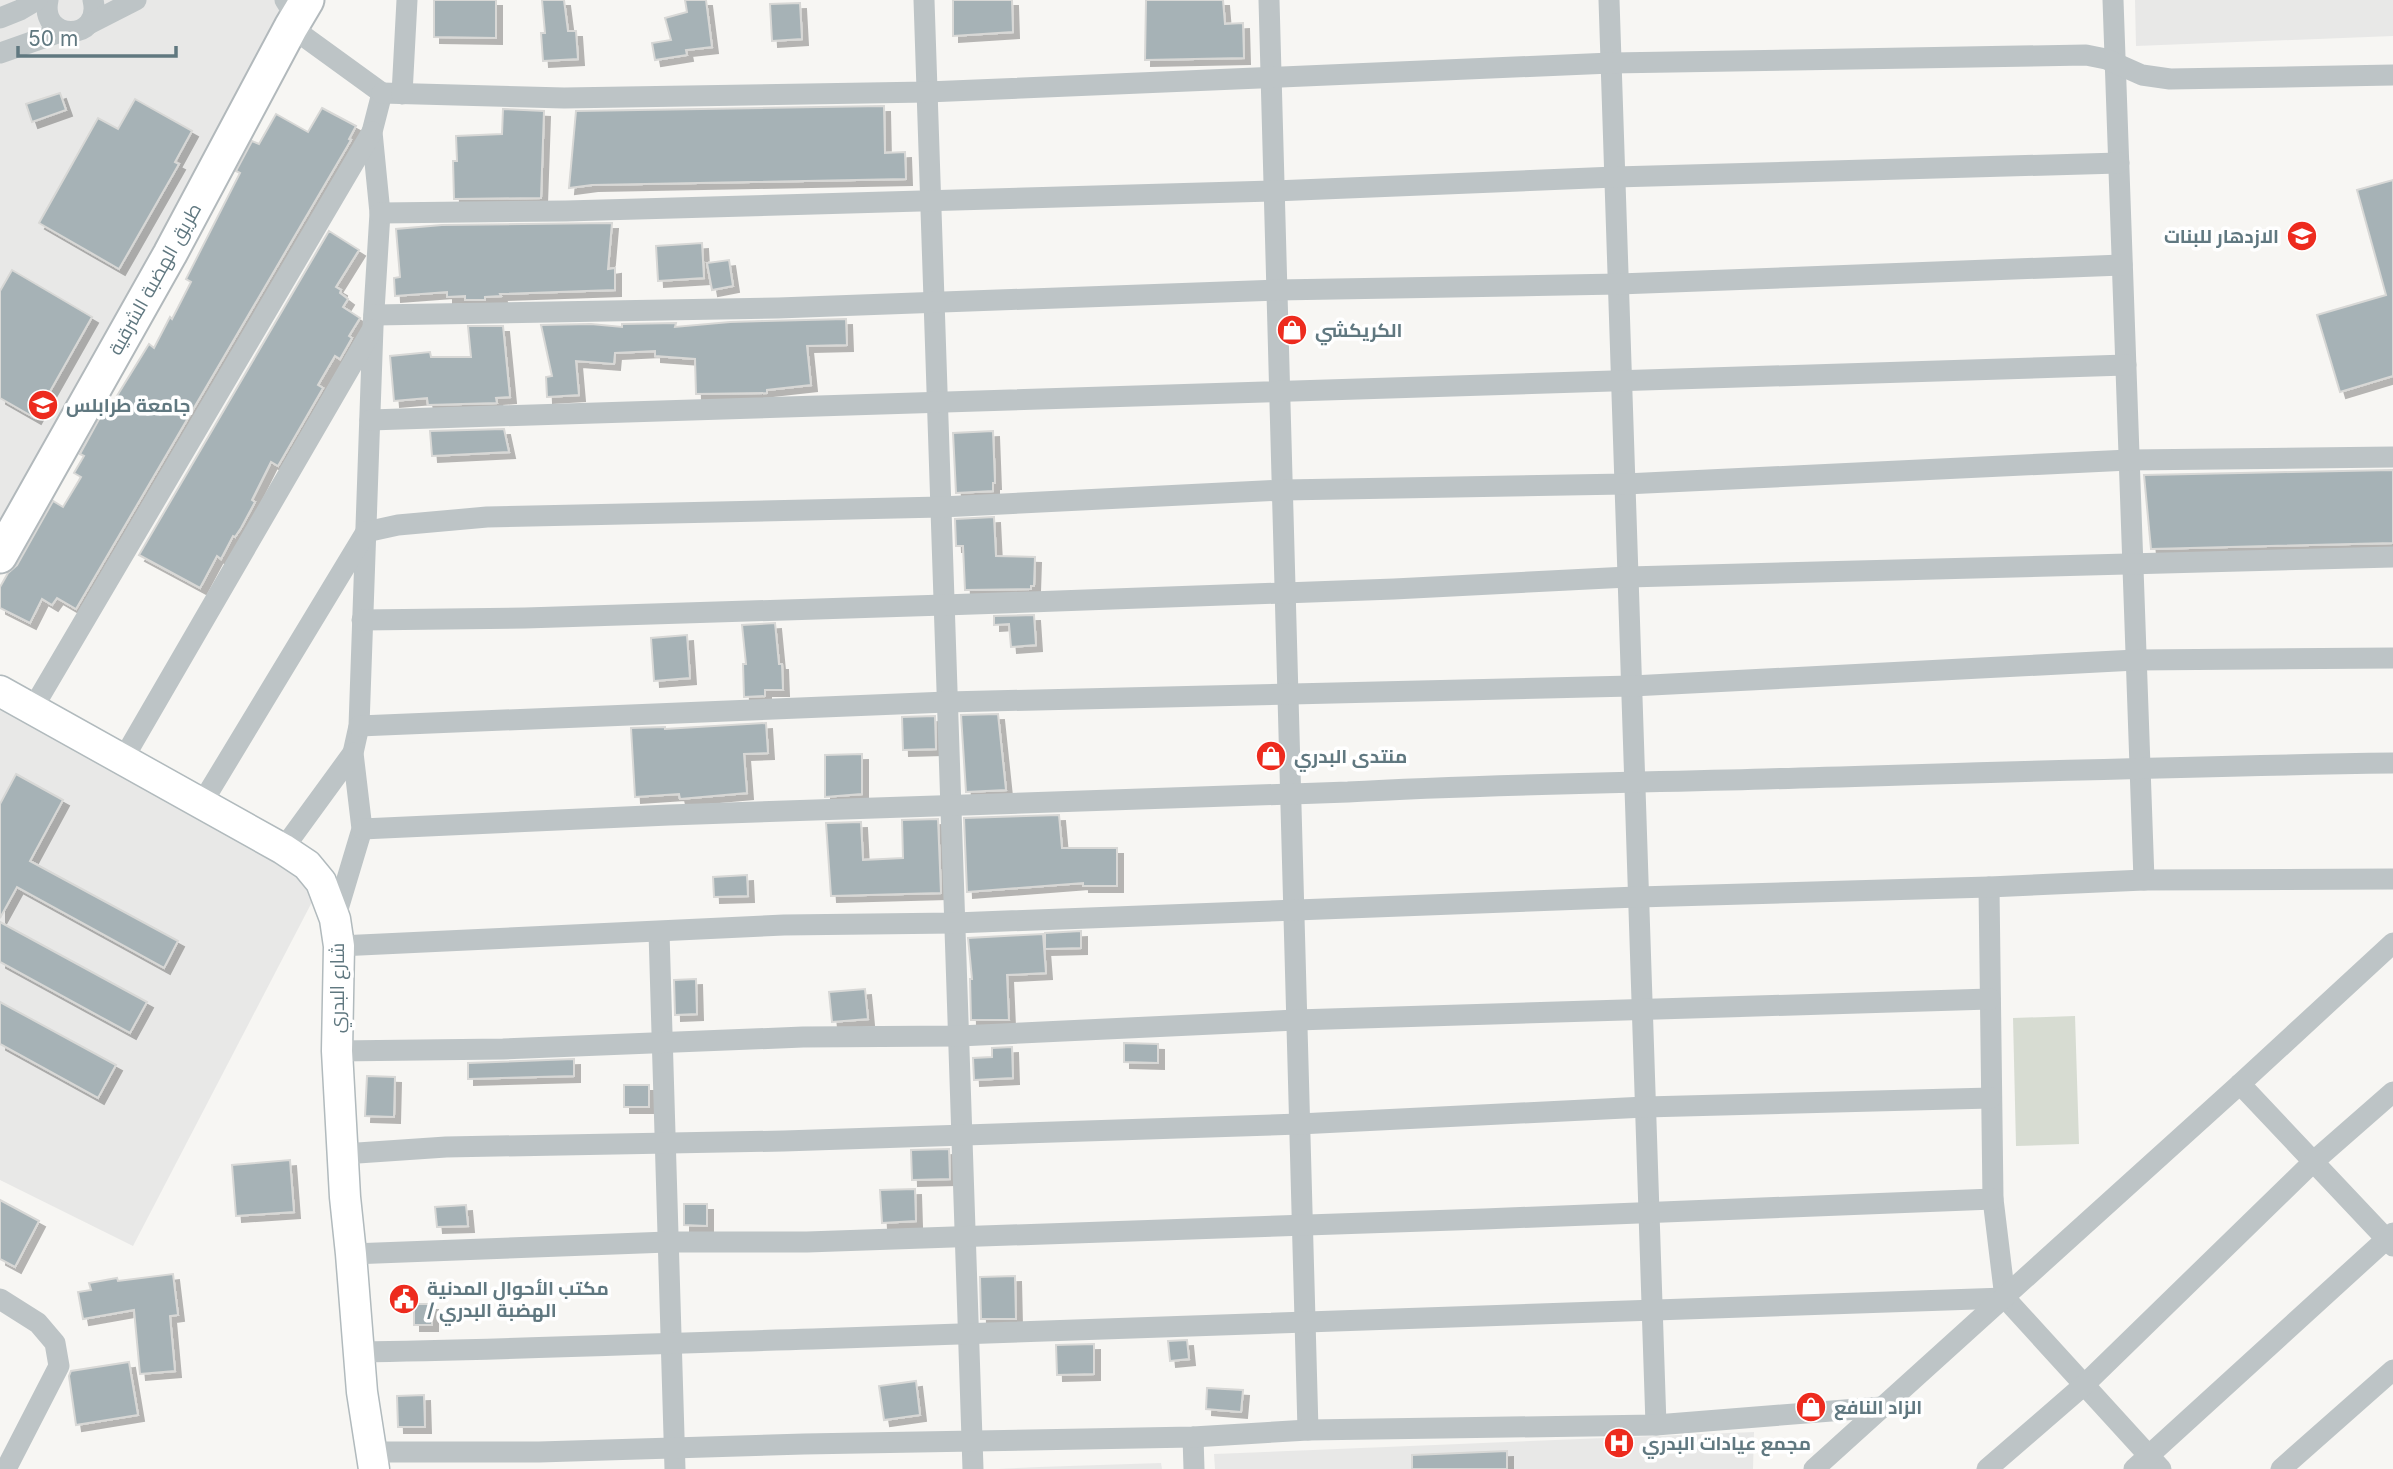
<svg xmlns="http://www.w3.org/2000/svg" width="2393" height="1469" viewBox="0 0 2393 1469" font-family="Inter,Cairo,sans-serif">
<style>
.built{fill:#e8e8e7}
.green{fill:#d7dcd2}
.building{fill:#a6b2b6;stroke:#d8d8d6;stroke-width:2;filter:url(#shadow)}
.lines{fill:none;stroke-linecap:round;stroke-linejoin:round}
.secondary-casing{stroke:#b1babd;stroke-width:33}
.primary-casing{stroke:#b2b9bc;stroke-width:37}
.street{stroke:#bdc4c6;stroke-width:21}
.secondary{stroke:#fff;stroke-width:30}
.primary{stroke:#fff;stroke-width:33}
.labels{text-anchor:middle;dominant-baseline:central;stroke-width:7;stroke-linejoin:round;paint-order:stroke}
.poi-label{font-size:19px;font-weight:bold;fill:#607880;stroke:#fff;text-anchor:start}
.street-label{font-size:19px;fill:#607880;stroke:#fff}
</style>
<defs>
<filter id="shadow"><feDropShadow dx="6" dy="6" stdDeviation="0" flood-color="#0004"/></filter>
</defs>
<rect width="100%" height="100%" fill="#f7f6f3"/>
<g class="built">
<path d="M0,0h285l5,8 -290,548z"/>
<path d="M2135,0h258v36l-257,10z"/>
<path d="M0,687l286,148 26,67 -179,344 -133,-66z"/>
<path d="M1754,1432l-1,37h-538l-1,-15z"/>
<path d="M1161,1463l1,6h-164l41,-2z"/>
</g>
<path class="green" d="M2075,1016l4,128 -63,2 -3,-128z"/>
<g class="building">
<path d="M434,0h62v38l-62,-1z"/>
<path d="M542,0h22l4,31h8l2,28 -35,2 -2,-28h4z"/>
<path d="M685,0h21l6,47 -26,3 1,5 -32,5 -3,-17 19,-3 -6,-22 22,-6z"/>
<path d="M953,0h59l1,32 -60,4z"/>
<path d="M1146,0h77l2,24 18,-1 1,35 -99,2z"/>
<path d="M800,3l2,36 -30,2 -2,-37z"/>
<path d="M60,93l6,17 -34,12 -6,-18z"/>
<path d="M135,99l57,32 -17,31 4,2 -60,105 -80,-46 59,-105 20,11z"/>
<path d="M884,106l1,47 20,-1 1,27 -314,6 -23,3 7,-77z"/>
<path d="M322,108l34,18 -7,13 2,1 -275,469 -19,-11 -5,7 -10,-6 -12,24 -30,-15v-21l8,-14 9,-8 36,-64 10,6 18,-30 -7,-4 10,-17 -4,-2 24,-44 3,2 42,-68 5,4 16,-31 2,2 19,-37 -5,-3 54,-106 -4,-2 16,-30 7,3 17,-30 32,18z"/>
<path d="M503,109l41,2 -3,87 -87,1 -1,-38h4l-1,-25 46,-2z"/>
<path d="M2393,180v196l-53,16 -23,-77 69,-20 -29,-105z"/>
<path d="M612,223l-4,46 7,-1v22l-115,4 1,2 -16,1v3h-20v-4l-18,1v-5l-52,4 -1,-18 6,-1 -4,-48 46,-4z"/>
<path d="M329,231l30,19 -23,37 5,3 -1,3 8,6 -5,8 17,11 -11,18 3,2 -12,21 -5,-3 -17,29 5,3 -45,78 -7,-4 -19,38 3,2 -14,26 -6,9 -2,-1 -12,23 -4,-3 -17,32 -61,-33z"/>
<path d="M702,243l2,35 -46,3 -2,-35z"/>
<path d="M729,260l4,26 -21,4 -5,-27z"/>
<path d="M12,270l80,47 -57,101 -35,-20v-107z"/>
<path d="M846,319l1,26 -40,1 4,39 -44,5v3l-71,1 -1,-35 -40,-3v-5l-40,2 -1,11 -38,-3 3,34 -32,2 -1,-20 6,-1 -11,-51 50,-1 31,3v-3l54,-1 -1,4 55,-5z"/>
<path d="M468,326h35l7,71 -14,1 1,5 -69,2 -1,-7 -33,3 -4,-45 40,-4 1,5h40z"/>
<path d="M504,429l5,23 -77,4 -2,-25z"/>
<path d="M993,431l2,52h-2v8l-37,2 -3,-60z"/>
<path d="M2393,470v73l-242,6 -7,-74z"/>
<path d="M994,517l2,39 39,1 -1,29h-3v3l-66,1 -2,-44h-7l-1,-27z"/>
<path d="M1034,615l2,30 -25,2 -2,-23 -15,1v-9z"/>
<path d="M775,623l4,41h3l1,26h-18v6l-21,1 -1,-33h3l-4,-39z"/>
<path d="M687,635l3,43 -36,3 -3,-43z"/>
<path d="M998,714l8,76 -40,2 -5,-77z"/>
<path d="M935,716l1,33 -33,1 -1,-33z"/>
<path d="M766,723l2,30 -24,1 3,39 -67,6 -1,-5 -44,3 -4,-69 34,-1v2z"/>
<path d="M862,754v40l-37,3v-42z"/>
<path d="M16,774l47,26 -33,61 148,80 -14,27 -147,-81 -17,31v-114z"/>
<path d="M1059,815l3,33h55v38h-34v-3l-116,9 -3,-74z"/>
<path d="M938,819l3,74 -110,3 -5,-73 35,-1 2,38 40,-2 -1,-38z"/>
<path d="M747,875l1,21 -34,1 -1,-20z"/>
<path d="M0,922l147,80 -17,31 -130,-71z"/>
<path d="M1081,931v17l-36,1v-16z"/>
<path d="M1043,934l3,39 -39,2 2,45h-38l-1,-41h2l-4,-41z"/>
<path d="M696,979l1,35 -22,1 -1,-35z"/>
<path d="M865,989l3,30 -36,3 -3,-30z"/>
<path d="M0,1002l116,63 -18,33 -98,-54z"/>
<path d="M1124,1043l34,1v19l-34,-1z"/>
<path d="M1012,1047l1,31 -39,2 -1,-22 19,-1v-9z"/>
<path d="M574,1059v17l-106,3v-16z"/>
<path d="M367,1076l28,1 -1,40 -29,-1z"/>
<rect x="624" y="1085" width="25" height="22"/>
<path d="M949,1149l1,30 -38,1 -1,-30z"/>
<path d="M290,1160l4,52 -58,4 -4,-51z"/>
<path d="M915,1189l1,32 -34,2 -2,-33z"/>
<path d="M0,1200l39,21 -24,46 -15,-8z"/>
<path d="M684,1204h23v22l-23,-1z"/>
<path d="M466,1205l2,21 -31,1 -2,-20z"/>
<path d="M173,1274l5,41 -8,1 5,55 -35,3 -6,-64 -51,9 -5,-27 13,-2 -2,-7 28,-5 1,3z"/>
<path d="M1015,1276l1,43h-35l-1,-42z"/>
<rect x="414" y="1304" width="18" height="21"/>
<path d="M1187,1340l2,19 -19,2 -2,-20z"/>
<path d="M1094,1344v30l-37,1 -1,-30z"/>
<path d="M129,1362l9,53 -62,10 -7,-49 2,-5z"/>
<path d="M916,1381l4,34 -36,5 -5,-34z"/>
<path d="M1207,1388l36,2 -2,22 -35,-3z"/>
<path d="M424,1395l1,32h-27l-1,-31z"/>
<path d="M1507,1451v18h-95v-14z"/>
</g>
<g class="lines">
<g class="secondary-casing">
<path id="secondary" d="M0,691l283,158 24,16 14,17 14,37 4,27 -2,105 8,146 6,57 11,138 12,77"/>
</g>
<g class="primary-casing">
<path id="primary" d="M0,556l170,-302 121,-227 16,-27"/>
</g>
<g class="street">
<path d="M48,0c-9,42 55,42 45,0"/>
<path d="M285,0l5,8 1,19 91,66 -10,39 8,81 -7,114 -14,399 -6,27 9,76 -27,90"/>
<path d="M924,0l49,1469"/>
<path d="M1269,0l39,1430"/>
<path d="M1609,0l47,1425"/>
<path d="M2113,0l31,880"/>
<path d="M0,18l20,-8 17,-10"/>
<path d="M89,24l47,-24"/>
<path d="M0,53l63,-22"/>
<path d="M382,93l182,5 363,-6 684,-29 475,-8 20,4 36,16 28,4 223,-4"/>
<path d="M402,94l5,-94"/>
<path d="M380,213l186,-2 708,-20 341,-14 504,-14"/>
<path d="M374,315l404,-7 499,-18 342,-6 503,-19"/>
<path d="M370,420l1756,-55"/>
<path d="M362,620l163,-2 419,-13 450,-16 234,-12 765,-20"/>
<path d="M33,708l339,-576"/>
<path d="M359,726l588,-24 685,-16 504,-26 257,-2"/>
<path d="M122,761l250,-431"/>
<path d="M202,803l164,-271 32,-7 89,-8 454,-10 342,-17 342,-6 504,-24 264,-3"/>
<path d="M362,829l307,-14 679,-23c139,-8 278,-9 417,-13 209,-6 419,-13 628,-16"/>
<path d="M283,849l70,-96"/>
<path d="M1989,887l4,312 12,99 156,171"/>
<path d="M659,932l16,537"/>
<path d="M339,946l445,-21 171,-2 683,-26 351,-10 155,-7 249,-1"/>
<path d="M337,1051l166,-2 300,-12 156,-1 337,-16 694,-21"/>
<path d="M2240,1084l153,162"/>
<path d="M343,1154l103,-7 338,-6 515,-17 346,-17 346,-9"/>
<path d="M351,1254l317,-12h139l677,-23 509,-20"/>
<path d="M0,1299l38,24 17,20 4,23 -53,103"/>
<path d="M358,1352c152,-2 303,-9 455,-13 397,-10 794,-30 1192,-41"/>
<path d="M1193,1437l1,32"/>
<path d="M372,1452h167l265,-8 389,-7 115,-7 348,-5 226,-18"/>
<path d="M1814,1469l426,-385 153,-141"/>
<path d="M1987,1469l97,-84 229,-223 80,-70"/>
<path d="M2134,1469l259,-236"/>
<path d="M2281,1469l112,-99"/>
</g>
<use href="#secondary" class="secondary"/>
<use href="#primary" class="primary"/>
</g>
<defs>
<g id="school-disc" transform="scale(1.575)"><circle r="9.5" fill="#ed2b1e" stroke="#fff"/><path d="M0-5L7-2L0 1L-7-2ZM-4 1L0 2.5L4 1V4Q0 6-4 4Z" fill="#fff"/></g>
<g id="shop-disc" transform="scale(1.575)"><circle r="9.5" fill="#ed2b1e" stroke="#fff"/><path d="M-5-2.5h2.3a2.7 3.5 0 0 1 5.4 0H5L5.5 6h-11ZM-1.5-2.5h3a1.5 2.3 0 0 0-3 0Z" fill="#fff"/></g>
<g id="university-disc" transform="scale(1.575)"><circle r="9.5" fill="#ed2b1e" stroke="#fff"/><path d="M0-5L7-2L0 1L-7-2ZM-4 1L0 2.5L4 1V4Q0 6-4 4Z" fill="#fff"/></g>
<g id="civic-disc" transform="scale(1.575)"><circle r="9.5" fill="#ed2b1e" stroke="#fff"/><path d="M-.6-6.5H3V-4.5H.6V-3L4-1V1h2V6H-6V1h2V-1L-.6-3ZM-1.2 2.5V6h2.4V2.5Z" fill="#fff"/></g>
<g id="hospital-disc" transform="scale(1.575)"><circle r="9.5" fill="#ed2b1e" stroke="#fff"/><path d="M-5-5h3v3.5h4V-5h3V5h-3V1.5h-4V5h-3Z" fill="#fff"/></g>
</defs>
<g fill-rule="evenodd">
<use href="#school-disc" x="2302" y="236"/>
<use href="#shop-disc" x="1292" y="330"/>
<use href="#university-disc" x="43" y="405"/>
<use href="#shop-disc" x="1271" y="756"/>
<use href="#civic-disc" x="404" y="1299"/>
<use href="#shop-disc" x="1811" y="1407"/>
<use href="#hospital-disc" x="1619" y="1443"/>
</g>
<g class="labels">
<g class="poi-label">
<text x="2279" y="236" text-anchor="end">الازدهار للبنات</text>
<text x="1315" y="330">الكريكشي</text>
<text x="66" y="405">جامعة طرابلس</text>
<text x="1294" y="756">منتدى البدري</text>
<text x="427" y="1288">مكتب الأحوال المدنية<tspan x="427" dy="22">/ الهضبة البدري</tspan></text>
<text x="1834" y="1407">الزاد النافع</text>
<text x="1642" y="1443">مجمع عيادات البدري</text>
</g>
<g class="street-label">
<text transform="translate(155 279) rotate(-61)">طريق الهضبة الشرقية</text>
<text transform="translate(337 988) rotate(-90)">شارع البدري</text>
</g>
</g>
<path d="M18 46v10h158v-10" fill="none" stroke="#607880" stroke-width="3.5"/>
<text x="28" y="46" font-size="21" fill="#607880" stroke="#ffffff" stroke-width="5" paint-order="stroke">50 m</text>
</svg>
